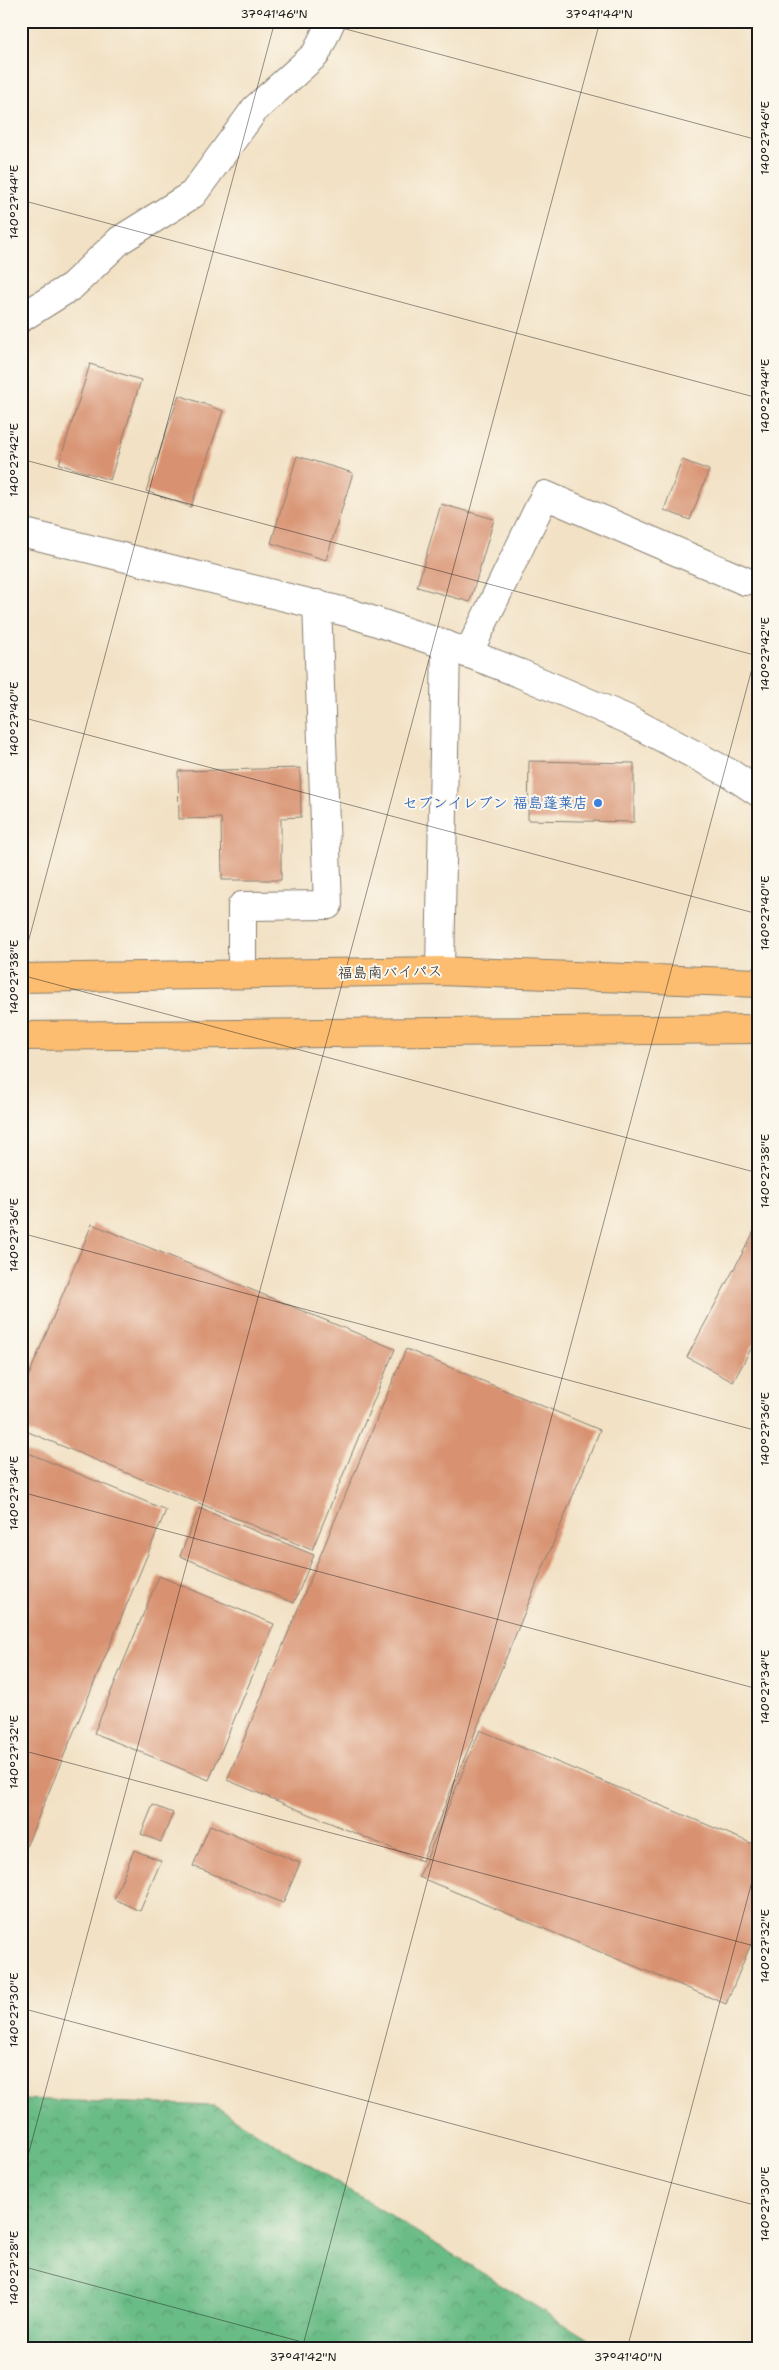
<svg xmlns="http://www.w3.org/2000/svg" width="779" height="2370" viewBox="0 0 779 2370" font-family="'Shantell Sans','Klee One',sans-serif">
<style>
.forest{fill:url(#forest-crowns);stroke:#446c51}
.building{fill:#d89271}
.lines{fill:none;stroke-linecap:round;stroke-linejoin:round}
.minor-casing{stroke:#877e70;stroke-width:30}
.highway-casing{stroke:#877e70;stroke-width:30}
.minor{stroke:#fff;stroke-width:28}
.highway{stroke:#fcbd6f;stroke-width:28}
.ticks{fill:none;stroke:#1c1c1c;stroke-width:1;stroke-opacity:0.45}
.shop-dot{fill:#3f7fe0;stroke:#fbf7ec;stroke-width:2}
.labels{text-anchor:middle;dominant-baseline:central;stroke-width:4;stroke-linejoin:round;paint-order:stroke}
.shop-label{font-size:15px;font-weight:bold;fill:#366cbe;stroke:#fbf7ec;text-anchor:end}
.street-label{font-size:15px;fill:#1c1c1c;stroke:#fbf7ec}
.neatline{fill:none;stroke:#1c1c1c;stroke-width:2}
.ticks-label{font-size:12px;text-anchor:middle;fill:#1c1c1c}
</style>
<defs>
<pattern id="forest-crowns" width="20" height="18" patternUnits="userSpaceOnUse" patternTransform="scale(1.25)"><rect width="20" height="18" fill="#6bbc86"/><path d="M2 6a3 3 0 1 1 6 0M12 15a3 3 0 1 1 6 0" fill="none" stroke="#57986d"/></pattern>
</defs>
<rect width="100%" height="100%" fill="#fbf7ec"/>
<filter id="ink" filterUnits="userSpaceOnUse"><feTurbulence type="fractalNoise" baseFrequency=".02" numOctaves="2"/><feDisplacementMap in="SourceGraphic" scale="10" xChannelSelector="R" yChannelSelector="G"/><feConvolveMatrix kernelMatrix="1 2 1 2 8 2 1 2 1" color-interpolation-filters="sRGB"/></filter>
<filter id="wash" filterUnits="userSpaceOnUse"><feTurbulence type="fractalNoise" baseFrequency=".0096" numOctaves="4" result="noise"/><feDisplacementMap in="SourceGraphic" scale="20" xChannelSelector="R" yChannelSelector="G"/><feGaussianBlur stdDeviation="1.12" result="paint"/><feColorMatrix in="noise" values="0 0 0 0 0 0 0 0 0 0 0 0 0 0 0 0 0 1.4 0 .05"/><feComposite in="paint" operator="in"/></filter>
<g filter="url(#wash)">
<rect width="100%" height="100%" fill="#f2e1c4"/>
<path class="forest" d="M21,2099l194,7 389,243h-583z"/>
<g id="blocks">
<g class="building">
<path d="M90,364l51,16 -31,100 -51,-16z"/>
<path d="M179,395l44,16 -32,96 -45,-16z"/>
<path d="M297,456l56,17 -27,87 -55,-17z"/>
<path d="M682,460l27,10 -19,50 -26,-10z"/>
<path d="M441,504l53,15 -24,83 -53,-15z"/>
<path d="M529,761l105,2v59l-106,-2z"/>
<path d="M300,768l1,49 -20,1v62h-59l-1,-62 -42,1 -1,-48z"/>
<path d="M92,1224l303,125 -83,201 -291,-121v-35z"/>
<path d="M758,1224v112l-25,46 -46,-25z"/>
<path d="M406,1349l194,81 -178,431 -195,-81z"/>
<path d="M21,1450l145,60 -145,349z"/>
<path d="M199,1508l115,47 -20,48 -114,-47z"/>
<path d="M159,1576l115,48 -65,156 -115,-47z"/>
<path d="M480,1730l278,116v81l-32,77 -307,-127z"/>
<path d="M153,1805l20,8 -12,29 -20,-8z"/>
<path d="M210,1825l90,38 -17,40 -90,-37z"/>
<path d="M134,1850l27,11 -21,50 -26,-12z"/>
</g>
</g>
</g>
<g filter="url(#ink)">
<use href="#blocks" fill-opacity="0" stroke="#877e70" stroke-width="1"/>
<g class="lines">
<g class="minor-casing">
<g id="minor">
<path d="M21,318l51,-32 48,-46 73,-46 62,-85 61,-55 15,-33"/>
<path d="M21,532l329,81 96,32 73,28 108,46 104,55 27,18"/>
<path d="M468,654l77,-159 200,86"/>
<path d="M440,971l6,-326"/>
<path d="M242,974v-68l86,-1 -11,-301"/>
</g>
</g>
<g class="highway-casing">
<g id="highway">
<path d="M21,978l419,-7 318,12"/>
<path d="M21,1036l737,-7"/>
</g>
</g>
<use href="#minor" class="minor"/>
<use href="#highway" class="highway"/>
</g>
</g>
<path class="ticks" d="M316,21l442,119M21,200l737,198M21,459l737,197M21,717l737,197M21,969l254,-948M21,975l737,198M21,1233l737,198M21,1492l737,197M21,1750l737,197M21,2008l737,198M21,2182l579,-2161M21,2266l307,83M302,2349l456,-1703M627,2349l131,-490"/>
<circle class="shop-dot" cx="598" cy="803" r="5"/>
<g class="labels">
<g class="shop-label">
<text x="588" y="803">セブンイレブン 福島蓬莱店</text>
</g>
<g class="street-label">
<text transform="translate(390 972) rotate(-1)">福島南バイパス</text>
</g>
</g>
<rect width="779" height="2370" fill="none" stroke="#fbf7ec" stroke-width="55"/>
<rect x="28" y="28" width="724" height="2314" class="neatline"/>
<g class="ticks-label">
<text x="274" y="18">37°41'46"N</text>
<text x="599" y="18">37°41'44"N</text>
<text transform="translate(765 138) rotate(-90)" y="4">140°27'46"E</text>
<text transform="translate(14 202) rotate(-90)" y="4">140°27'44"E</text>
<text transform="translate(765 396) rotate(-90)" y="4">140°27'44"E</text>
<text transform="translate(14 460) rotate(-90)" y="4">140°27'42"E</text>
<text transform="translate(765 654) rotate(-90)" y="4">140°27'42"E</text>
<text transform="translate(14 719) rotate(-90)" y="4">140°27'40"E</text>
<text transform="translate(765 913) rotate(-90)" y="4">140°27'40"E</text>
<text transform="translate(14 977) rotate(-90)" y="4">140°27'38"E</text>
<text transform="translate(765 1171) rotate(-90)" y="4">140°27'38"E</text>
<text transform="translate(14 1235) rotate(-90)" y="4">140°27'36"E</text>
<text transform="translate(765 1429) rotate(-90)" y="4">140°27'36"E</text>
<text transform="translate(14 1493) rotate(-90)" y="4">140°27'34"E</text>
<text transform="translate(765 1687) rotate(-90)" y="4">140°27'34"E</text>
<text transform="translate(14 1752) rotate(-90)" y="4">140°27'32"E</text>
<text transform="translate(765 1946) rotate(-90)" y="4">140°27'32"E</text>
<text transform="translate(14 2010) rotate(-90)" y="4">140°27'30"E</text>
<text transform="translate(765 2204) rotate(-90)" y="4">140°27'30"E</text>
<text transform="translate(14 2268) rotate(-90)" y="4">140°27'28"E</text>
<text x="303" y="2361">37°41'42"N</text>
<text x="628" y="2361">37°41'40"N</text>
</g>
</svg>
